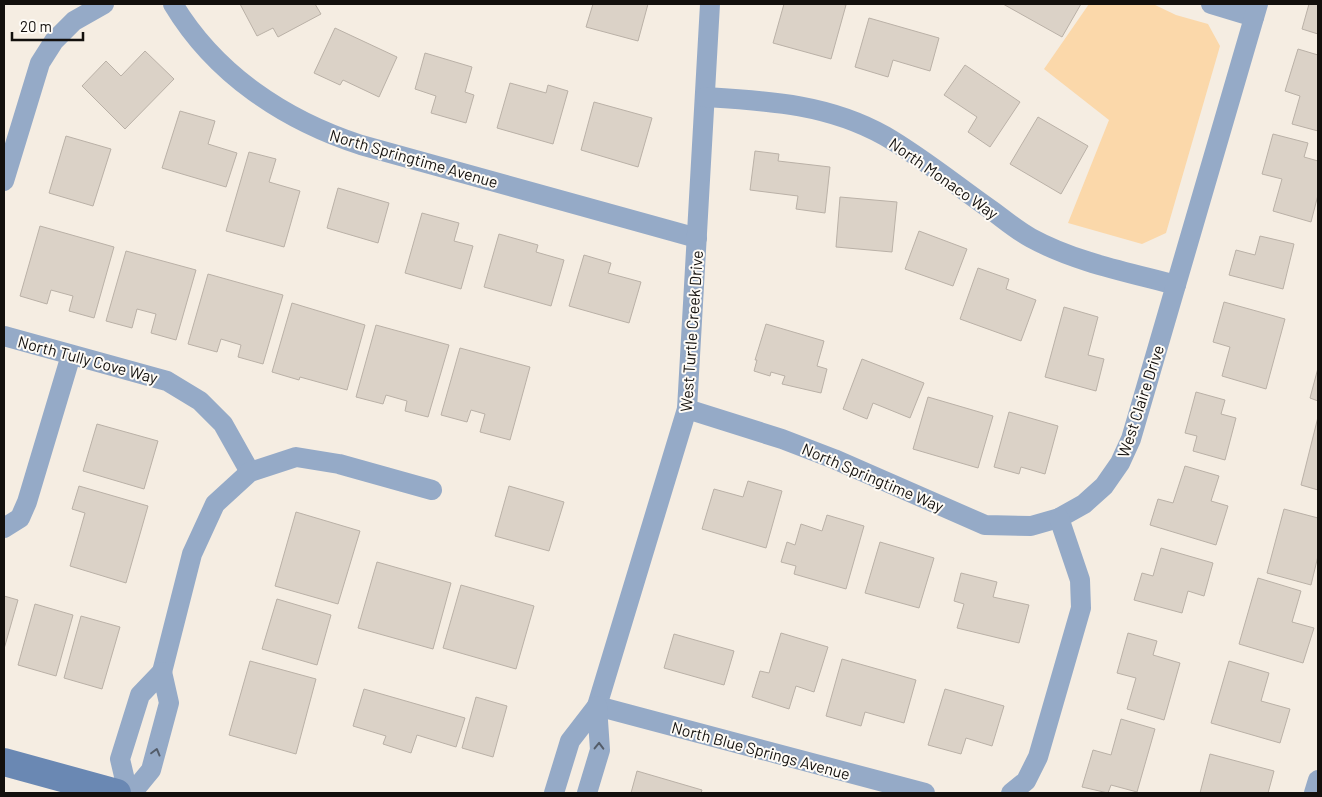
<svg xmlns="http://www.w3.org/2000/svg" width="1322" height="797" viewBox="0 0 1322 797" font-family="Barlow,sans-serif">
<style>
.green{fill:#fbd8aa}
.building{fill:#dbd2c7;stroke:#bab1a7}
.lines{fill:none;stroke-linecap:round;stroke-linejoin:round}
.street{stroke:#95aac7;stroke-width:20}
.secondary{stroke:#6a88b3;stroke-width:28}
.oneway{stroke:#545d6a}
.labels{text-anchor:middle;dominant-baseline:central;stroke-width:4;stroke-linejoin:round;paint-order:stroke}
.street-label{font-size:16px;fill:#13100d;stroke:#fefbf6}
</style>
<rect width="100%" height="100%" fill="#f5ede2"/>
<path class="green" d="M1089,4h64l23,11 32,9 12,22 -54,187 -24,11 -74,-21 41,-103 -65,-51z"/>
<g class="building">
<path d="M240,4h75l6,10 -43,23 -5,-9 -16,8z"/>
<path d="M593,4h55l-10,37 -52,-14z"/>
<path d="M784,4h57l5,1 -15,54 -58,-16z"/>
<path d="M1003,4h78l-19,33z"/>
<path d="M1309,4h9v30l-16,-5z"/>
<path d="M869,18l70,20 -9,33 -37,-11 -5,17 -33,-10z"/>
<path d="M335,28l62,29 -18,40 -36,-17 -3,5 -26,-12z"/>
<path d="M1298,49l20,6v76l-26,-7 8,-28 -15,-5z"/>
<path d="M145,51l29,28 -49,50 -43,-43 24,-25 15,15z"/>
<path d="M425,53l47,14 -7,25 9,3 -8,28 -35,-10 5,-17 -21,-7z"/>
<path d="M965,65l55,37 -30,45 -22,-15 9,-15 -33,-22z"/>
<path d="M510,83l36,10 2,-8 20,6 -15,53 -56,-16z"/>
<path d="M594,102l58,16 -14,49 -57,-17z"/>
<path d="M180,111l35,10 -7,23 29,9 -11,34 -64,-19z"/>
<path d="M1038,117l50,29 -27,48 -51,-30z"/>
<path d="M1273,134l35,9 -4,14 14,4v34l-7,27 -38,-11 9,-32 -20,-5z"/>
<path d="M66,136l45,13 -18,57 -44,-13z"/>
<path d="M755,151l24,3 -1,7 52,6 -5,46 -29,-4 2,-13 -48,-6z"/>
<path d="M249,152l27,7 -7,23 31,9 -16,56 -58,-16z"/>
<path d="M338,188l51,15 -11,40 -51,-15z"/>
<path d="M840,197l57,5 -5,50 -56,-5z"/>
<path d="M422,213l37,10 -5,18 19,5 -12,43 -56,-16z"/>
<path d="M40,226l74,21 -20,71 -25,-7 4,-15 -22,-6 -4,14 -27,-8z"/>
<path d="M919,231l48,18 -14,37 -48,-17z"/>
<path d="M499,234l39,11 -2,7 28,8 -13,46 -67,-19z"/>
<path d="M1260,236l34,8 -11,45 -54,-14 7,-25 19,5z"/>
<path d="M126,251l70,19 -20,70 -25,-7 5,-19 -19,-5 -5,19 -26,-7z"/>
<path d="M584,255l27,8 -3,10 33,9 -12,41 -60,-17z"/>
<path d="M978,268l31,11 -3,10 30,11 -15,41 -61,-22z"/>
<path d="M208,274l75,21 -20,69 -25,-7 3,-12 -20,-6 -4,13 -29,-8z"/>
<path d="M1224,302l61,17 -19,70 -44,-13 8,-29 -17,-5z"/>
<path d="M292,303l73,22 -18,65 -47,-13 -1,3 -27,-8z"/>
<path d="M1064,307l34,10 -10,38 16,4 -8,32 -51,-14z"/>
<path d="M766,324l58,17 -7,25 10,3 -6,24 -39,-9 3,-8 -14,-4 -1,4 -16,-5 3,-11h-2z"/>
<path d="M376,325l73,20 -21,72 -23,-6 2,-10 -21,-6 -3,9 -27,-7z"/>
<path d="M460,348l70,19 -20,73 -30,-8 5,-18 -14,-4 -4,12 -26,-7z"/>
<path d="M862,359l62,24 -14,35 -37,-15 -6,16 -24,-10z"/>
<path d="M1318,368v33l-8,-3z"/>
<path d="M1196,392l29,8 -4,14 15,4 -11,42 -32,-9 4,-15 -12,-3z"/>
<path d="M928,397l65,19 -15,52 -65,-19z"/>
<path d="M1009,412l49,14 -13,48 -24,-7 -2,7 -25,-7z"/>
<path d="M1318,417v73l-17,-5z"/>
<path d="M97,424l61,17 -14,48 -61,-18z"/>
<path d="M1185,466l34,10 -8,25 17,5 -12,39 -66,-20 8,-26 15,4z"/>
<path d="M748,481l34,10 -16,57 -64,-19 12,-40 29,8z"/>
<path d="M79,486l69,20 -22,77 -56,-17 15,-53 -13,-4z"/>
<path d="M509,486l55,16 -15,49 -54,-15z"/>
<path d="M1284,509l34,9v38l-7,29 -44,-12z"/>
<path d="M296,512l64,19 -22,73 -63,-18z"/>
<path d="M827,515l37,11 -18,63 -52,-15 2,-8 -15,-4 6,-20 8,3 6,-21 21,7z"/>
<path d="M880,542l54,16 -15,50 -54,-15z"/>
<path d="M1161,548l52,15 -9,33 -16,-5 -6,22 -48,-13 8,-27 11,3z"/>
<path d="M377,562l74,21 -18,66 -75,-21z"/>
<path d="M961,573l36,9 -4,15 36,8 -10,38 -62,-15 7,-24 -10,-3z"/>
<path d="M1258,578l43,13 -9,31 22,6 -11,35 -64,-19z"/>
<path d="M461,585l73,21 -18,63 -73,-21z"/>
<path d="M4,596l14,4 -14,49z"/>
<path d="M277,599l54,16 -14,50 -55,-16z"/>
<path d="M35,604l38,11 -17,61 -38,-11z"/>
<path d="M81,616l39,11 -18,62 -38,-11z"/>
<path d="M781,633l47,14 -14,45 -18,-6 -7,23 -37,-12 8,-26 9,2z"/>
<path d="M1128,633l29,8 -4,14 27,8 -16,57 -37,-11 9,-31 -19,-5z"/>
<path d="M674,634l60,17 -10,34 -60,-17z"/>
<path d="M842,659l74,21 -12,43 -39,-11 -4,14 -35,-10z"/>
<path d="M250,661l66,18 -20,75 -67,-19z"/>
<path d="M1229,661l40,12 -8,28 29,8 -10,34 -69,-20z"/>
<path d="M364,689l101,29 -9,29 -39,-12 -6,18 -28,-9 3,-8 -33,-10z"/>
<path d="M945,689l59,17 -12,40 -26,-8 -5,16 -33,-9z"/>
<path d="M476,697l31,9 -14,51 -31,-9z"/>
<path d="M1121,719l34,10 -18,63 -26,-7 -3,8 -26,-6 11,-37 18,5z"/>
<path d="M1210,754l64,17 -6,22h-68z"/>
<path d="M637,771l65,19 -1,3h-70z"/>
</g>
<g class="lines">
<g class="street">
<path d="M173,4c42,70 111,116 188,141l336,93"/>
<path d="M710,4l-23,405 -90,297 328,87"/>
<path d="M1211,4l43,13"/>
<path d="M705,97c64,4 123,7 180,39 38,22 73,51 109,76 12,9 24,19 37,26 44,24 96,34 145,47"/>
<path d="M4,181l36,-118 14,-22 20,-20 30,-17"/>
<path d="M4,336l163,45 33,20 23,23 27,48"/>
<path d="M687,409l95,30 52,20 151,66 46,1 28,-8 25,-14 20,-18 16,-23 11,-24 127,-435"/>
<path d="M4,528l16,-10 7,-16 44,-147"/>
<path d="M162,672l30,-118 23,-50 35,-32 46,-15 43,7 93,26"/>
<path d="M128,793l-8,-34 20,-64 22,-23 7,31 -18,67 -19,23"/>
<path d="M554,793l16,-52 27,-35 3,44 -13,43"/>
<path d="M1011,793l15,-12 12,-24 43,-149 -1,-28 -21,-62"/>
<path d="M1314,793l4,-13"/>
</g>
<path class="secondary" d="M4,762l113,31"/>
</g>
<defs><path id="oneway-chevron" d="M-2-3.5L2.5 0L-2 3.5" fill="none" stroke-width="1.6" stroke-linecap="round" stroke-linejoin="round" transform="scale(1.25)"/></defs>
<g class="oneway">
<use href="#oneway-chevron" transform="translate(599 746) rotate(-89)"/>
<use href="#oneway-chevron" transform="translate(156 752) rotate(-75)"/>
</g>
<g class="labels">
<g class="street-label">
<text transform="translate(414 158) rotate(16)">North Springtime Avenue</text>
<text transform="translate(944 178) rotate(35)">North Monaco Way</text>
<text transform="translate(691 331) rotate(-86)">West Turtle Creek Drive</text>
<text transform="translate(88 359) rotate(15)">North Tully Cove Way</text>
<text transform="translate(1140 401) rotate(-72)">West Claire Drive</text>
<text transform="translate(873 477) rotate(23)">North Springtime Way</text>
<text transform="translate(761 750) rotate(15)">North Blue Springs Avenue</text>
</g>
</g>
<rect width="1322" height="797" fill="none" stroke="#13100d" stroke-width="10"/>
<path d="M12 32v8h71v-8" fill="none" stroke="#13100d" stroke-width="2.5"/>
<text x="20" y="32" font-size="15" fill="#13100d" stroke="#fefbf6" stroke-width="4" paint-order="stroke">20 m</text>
</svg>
